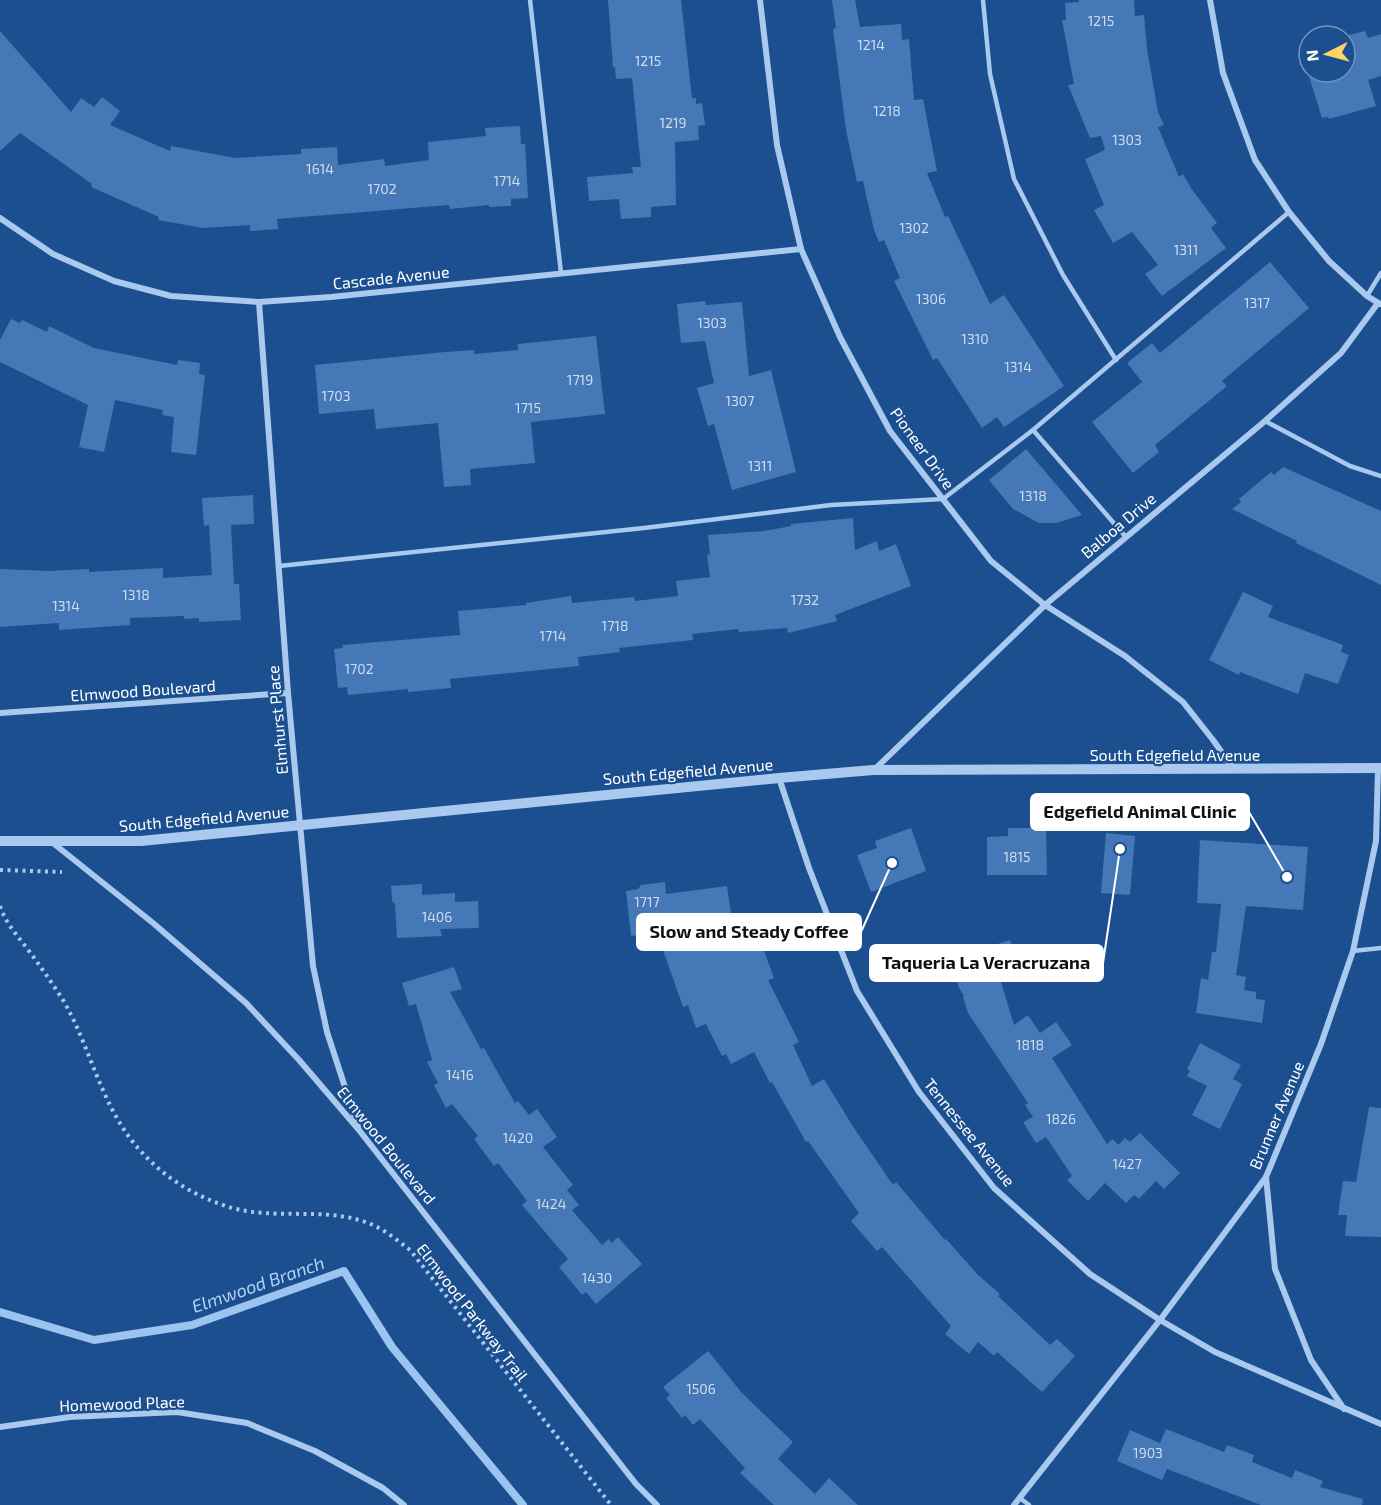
<svg xmlns="http://www.w3.org/2000/svg" width="1381" height="1505" viewBox="0 0 1381 1505" font-family="'Exo 2',sans-serif">
<style>
.lines{fill:none;stroke-linecap:round;stroke-linejoin:round}
.stream{stroke:#9cc4f0;stroke-width:8}
.building{fill:#4478b7}
.path{stroke:#a9c9ee;stroke-width:4;stroke-dasharray:3 4.5;stroke-linecap:butt}
.service{stroke:#a9c9ee;stroke-width:4.5}
.minor{stroke:#a9c9ee;stroke-width:6}
.tertiary{stroke:#a9c9ee;stroke-width:10}
.labels{text-anchor:middle;dominant-baseline:central;stroke-width:4.5;stroke-linejoin:round;paint-order:stroke}
.number-label{font-size:14px;fill:#d0dded}
.street-label{font-size:16px;fill:#fff;stroke:#1b4f8f}
.water-label{font-size:18px;font-style:italic;fill:#b5d3f5;stroke:#1b4f8f}
.leader{fill:none;stroke:#fff;stroke-width:2}
.callout-dot{fill:#fff;stroke:#1b4f8f;stroke-width:2}
.callout{fill:#fff;stroke:#fff;stroke-width:2}
.callout-label{font-size:18px;text-anchor:middle;font-weight:bold;fill:#111}
</style>
<rect width="100%" height="100%" fill="#1b4f8f"/>
<g class="lines">
<path class="stream" d="M0,1312l94,28 98,-15 152,-54 48,76 131,158"/>
</g>
<g class="building">
<path d="M608,0h73l11,98h4v6l6,-1 3,22 -7,1 1,14 -24,2 1,63 -25,2v10l-30,2 -2,-20 -30,2 -2,-24 46,-4 -1,-6h9l-9,-89 -16,1 -1,-12h-2z"/>
<path d="M832,0h23l5,27 41,-3 1,16 7,-1 5,61 9,-1 14,72 -10,2 18,44 3,-1 42,88 14,-9 60,91 -60,41 -7,-10 -15,11 -45,-70 -4,2 -39,-79 6,-3 -16,-38 -5,2 -5,-12 -11,-49 -6,1 -11,-52 -13,-101 3,-1z"/>
<path d="M1079,0h55l1,16 9,-1 3,34 11,63 6,13 -6,2 21,50 4,-3 8,14 26,35 -6,5 15,20 -64,48 -17,-22 13,-9 -26,-33 -19,11 -19,-33 10,-5 -19,-46 20,-9 -4,-14 -11,2 -22,-53 6,-1 -12,-64h4l-1,-17 14,-1z"/>
<path d="M0,31l71,81 10,-14 13,9 8,-10 18,14 -10,14 60,26 1,-5 64,12 66,-4v-5l36,-2 1,18 46,-6 1,7 44,-6 -1,-18 58,-6 -1,-8 35,-2 1,18h4l3,54 -17,1v7l-22,1v-2l-39,4 -1,-4 -172,14 1,10 -28,2v-6l-47,3 -45,-8 1,-3 -68,-30 1,-3 -72,-51 -20,18z"/>
<path d="M1365,31l3,7 13,-4v42l-13,4 8,26 -47,13 -1,-2 -6,1 -19,-61 6,-1v16h36v-36z"/>
<path d="M1270,262l39,46 -87,73 5,5 -72,59 4,7 -26,21 -41,-51 50,-40 -15,-19 25,-20 8,10z"/>
<path d="M705,301l1,4 36,-3 7,74 22,-6 25,102 -64,18 -18,-66 -6,2 -11,-38 17,-5 -9,-42 -24,2 -4,-39z"/>
<path d="M11,319l9,4 2,-3 25,12 2,-6 45,22 83,17 1,-5 22,3 -1,11 6,1 -9,80 -25,-3 3,-35 -12,-2 1,-5 -48,-10 -11,52 -25,-5 9,-42 -88,-43v-22z"/>
<path d="M596,336l9,78 -74,8 4,41 -65,6 1,16 -27,2 -6,-64 -62,6 -2,-20 -55,5 -4,-49 130,-13 29,-2v4l44,-4v-6z"/>
<path d="M1026,449l56,66 -26,8h-17l-26,-14 -24,-29z"/>
<path d="M1283,467l98,44v74l-85,-42 1,-2 -65,-32 9,-7 -2,-3 32,-27 3,3z"/>
<path d="M253,495l1,29 -23,1 3,59h5l2,36 -42,2v-4l-15,1v-3l-54,2v7l-71,5v-7l-59,4v-58l49,2 40,-2v3l74,-4v10l49,-3 -3,-50 -5,1 -2,-28z"/>
<path d="M853,518l2,32 22,-9 2,10 17,-7 15,42 -76,29 2,6 -49,12 -1,-5 -48,4 -1,-3 -46,5 1,6 -74,8 1,4 -42,5 1,9 -129,13 1,9 -43,4v-3l-60,6 -1,-8 -9,1 -4,-39 9,-1 -1,-3 118,-10 -2,-24 68,-6v-2l45,-7 1,7 62,-6 1,4 43,-5 -2,-15 34,-4 -3,-23 3,1 -2,-20 56,-4 27,-5v-2z"/>
<path d="M1243,592l30,14 -5,11 75,28 -2,7 8,3 -11,29 -33,-11 -7,21 -58,-22 -1,3 -30,-15z"/>
<path d="M911,828l15,43 -55,21 -14,-37 20,-7 -2,-7z"/>
<path d="M1008,828h38l1,47h-60v-38l21,-1z"/>
<path d="M1106,833l29,3 -5,59 -29,-2z"/>
<path d="M1200,840l108,7 -5,63 -57,-4 -10,69 10,2 -2,13 12,2v7l9,1 -3,23 -66,-10 5,-35 7,2 4,-28h4l5,-48 -24,-1z"/>
<path d="M665,882l1,12 61,-8 9,63 24,-9 14,38 -6,2 31,62 -6,3 19,41 12,-7 28,46 41,60 3,-3 49,58 1,-1 32,36 22,19 -2,2 52,49 7,-6 18,17 -33,36 -45,-40 -3,4 -16,-14 -9,12 -24,-20 6,-8 -69,-79 -5,4 -26,-30 8,-8 -51,-72 -2,1 -34,-60 -2,1 -16,-31 -23,12 -5,-10 -4,2 -16,-32 -10,4 -8,-23 -5,2 -26,-74 -26,3 -5,-45 12,-2 3,-4z"/>
<path d="M422,884v11l33,-2v9l23,-1 1,27 -39,1 2,7 -45,2 -2,-34 -3,-3 -1,-15z"/>
<path d="M1010,940l9,28 -20,7 15,50 14,-10 12,18 16,-11 16,23 -20,13 55,86 6,-5 5,6 7,-7 5,4 10,-9 40,40 -16,16 -8,-8 -17,18 -5,-4 -8,8 -21,-20 -17,18 -21,-21 5,-4 -26,-39 -10,6 -13,-21 10,-5 -8,-12 3,-2 -60,-90 -5,-16 1,-1 -5,-8 -8,-29z"/>
<path d="M454,967l8,22 -12,3 31,57 3,-1 31,55 3,-2 11,14 8,-6 20,28 -14,10 30,38 -6,5 12,15 -7,5 30,35 7,-6 3,4 6,-6 24,27 -46,40 -10,-12 -4,3 -23,-28 9,-8 -46,-54 5,-4 -29,-38 -4,3 -20,-27 4,-3 -26,-32 -6,4 -12,-23 4,-2 -11,-21 5,-2 -16,-56 -7,2 -7,-23z"/>
<path d="M1200,1043l41,22 -8,14 9,5 -22,45 -28,-14 15,-29 -20,-10 3,-5 -3,-2z"/>
<path d="M1369,1107l12,1v129l-36,-1 2,-21h-9l5,-34 13,1z"/>
<path d="M708,1351l34,42 51,49 -15,17 37,35 14,-16 29,27h-84l-34,-32 5,-5 -45,-49 -7,6 -8,-10 -3,3 -16,-20 4,-3 -7,-8z"/>
<path d="M1166,1429l58,23 3,-7 27,10 -2,7 40,16 3,-8 28,11 -3,6 43,12 -1,6h-101l-94,-36 -5,11 -45,-19 13,-31 30,13z"/>
</g>
<g class="lines">
<g class="path">
<path d="M0,870l62,2"/>
<path d="M0,906c6,18 18,30 29,45 12,16 23,32 34,49 20,34 30,72 48,107 24,49 66,84 118,100 45,14 95,-1 139,16 16,6 29,17 42,27l201,255"/>
</g>
<g class="service">
<path d="M530,0l31,273"/>
<path d="M983,0l7,74 24,105 49,96 53,85"/>
<path d="M1367,296l14,-23"/>
<path d="M1265,421l85,45 31,10"/>
<path d="M1033,430l92,106"/>
<path d="M279,566l365,-38 187,-23 112,-6 90,-69 256,-218"/>
<path d="M1353,951l28,-3"/>
<path d="M1020,1498l9,7"/>
</g>
<g class="minor">
<path d="M760,0l17,145 24,104 39,88 50,94 101,130 54,44 80,51 58,46 30,38 20,28"/>
<path d="M1210,0l13,73 32,87 34,52 40,49 38,35 13,8"/>
<path d="M0,218l53,36 61,27 57,15 88,6 72,-5 470,-48"/>
<path d="M259,302l29,391 25,273 14,66 31,95"/>
<path d="M0,713l288,-20"/>
<path d="M874,770l171,-165 220,-184 76,-68 37,-50"/>
<path d="M779,778l30,90 48,123 62,101 75,96 96,86 70,46 55,32 166,72"/>
<path d="M53,843l100,80 93,80 54,58 59,69 277,354 21,21"/>
<path d="M1266,1177l9,92 36,91 33,49"/>
<path d="M0,1427l70,-10 107,-5 70,11 68,28 68,37 21,17"/>
<path d="M1014,1505l146,-185 106,-143 55,-133 32,-93 23,-110 2,-73"/>
</g>
<path class="tertiary" d="M0,841h141l638,-63 94,-8 508,-2"/>
</g>
<g class="labels">
<g class="number-label">
<text x="1101" y="20">1215</text>
<text x="871" y="44">1214</text>
<text x="648" y="60">1215</text>
<text x="887" y="110">1218</text>
<text x="673" y="122">1219</text>
<text x="1127" y="139">1303</text>
<text x="320" y="168">1614</text>
<text x="507" y="180">1714</text>
<text x="382" y="188">1702</text>
<text x="914" y="227">1302</text>
<text x="1186" y="249">1311</text>
<text x="931" y="298">1306</text>
<text x="1257" y="302">1317</text>
<text x="712" y="322">1303</text>
<text x="975" y="338">1310</text>
<text x="1018" y="366">1314</text>
<text x="580" y="379">1719</text>
<text x="336" y="395">1703</text>
<text x="740" y="400">1307</text>
<text x="528" y="407">1715</text>
<text x="760" y="465">1311</text>
<text x="1033" y="495">1318</text>
<text x="136" y="594">1318</text>
<text x="805" y="599">1732</text>
<text x="66" y="605">1314</text>
<text x="615" y="625">1718</text>
<text x="553" y="635">1714</text>
<text x="359" y="668">1702</text>
<text x="1017" y="856">1815</text>
<text x="647" y="901">1717</text>
<text x="437" y="916">1406</text>
<text x="1030" y="1044">1818</text>
<text x="460" y="1074">1416</text>
<text x="1061" y="1118">1826</text>
<text x="518" y="1137">1420</text>
<text x="1127" y="1163">1427</text>
<text x="551" y="1203">1424</text>
<text x="597" y="1277">1430</text>
<text x="701" y="1388">1506</text>
<text x="1148" y="1452">1903</text>
</g>
<g class="street-label">
<text transform="translate(391 277) rotate(-6)">Cascade Avenue</text>
<text transform="translate(923 448) rotate(54)">Pioneer Drive</text>
<text transform="translate(1118 525) rotate(-40)">Balboa Drive</text>
<text transform="translate(143 690) rotate(-4)">Elmwood Boulevard</text>
<text transform="translate(277 720) rotate(-95)">Elmhurst Place</text>
<text x="1175" y="754">South Edgefield Avenue</text>
<text transform="translate(688 771) rotate(-5)">South Edgefield Avenue</text>
<text transform="translate(204 818) rotate(-5)">South Edgefield Avenue</text>
<text transform="translate(1276 1115) rotate(-67)">Brunner Avenue</text>
<text transform="translate(970 1132) rotate(51)">Tennessee Avenue</text>
<text transform="translate(387 1145) rotate(51)">Elmwood Boulevard</text>
<text transform="translate(473 1312) rotate(52)">Elmwood Parkway Trail</text>
<text transform="translate(122 1403) rotate(-2)">Homewood Place</text>
</g>
<g class="water-label">
<text transform="translate(258 1284) rotate(-19)">Elmwood Branch</text>
</g>
</g>
<path class="leader" d="M1287 877L1249 812M892 863L861 932M1120 849L1103 963"/>
<g class="callout-dot">
<circle cx="1287" cy="877" r="6"/>
<circle cx="892" cy="863" r="6"/>
<circle cx="1120" cy="849" r="6"/>
</g>
<g class="callout">
<rect x="1031" y="794" width="218" height="36" rx="6"/>
<rect x="637" y="914" width="224" height="36" rx="6"/>
<rect x="870" y="945" width="233" height="36" rx="6"/>
</g>
<g class="callout-label">
<text x="1140" y="818">Edgefield Animal Clinic</text>
<text x="749" y="938">Slow and Steady Coffee</text>
<text x="986" y="969">Taqueria La Veracruzana</text>
</g>
<g transform="translate(1327 54) rotate(264)"><circle r="28" fill="#1b4f8f" stroke="#7695bc" stroke-width="1.5"/>
<path d="M0-4.5L10 22L0 15L-10 22Z" fill="#ffd166"/>
<text y="-9" font-size="16" font-weight="bold" text-anchor="middle" fill="#ffffff">N</text>
</g>
</svg>
